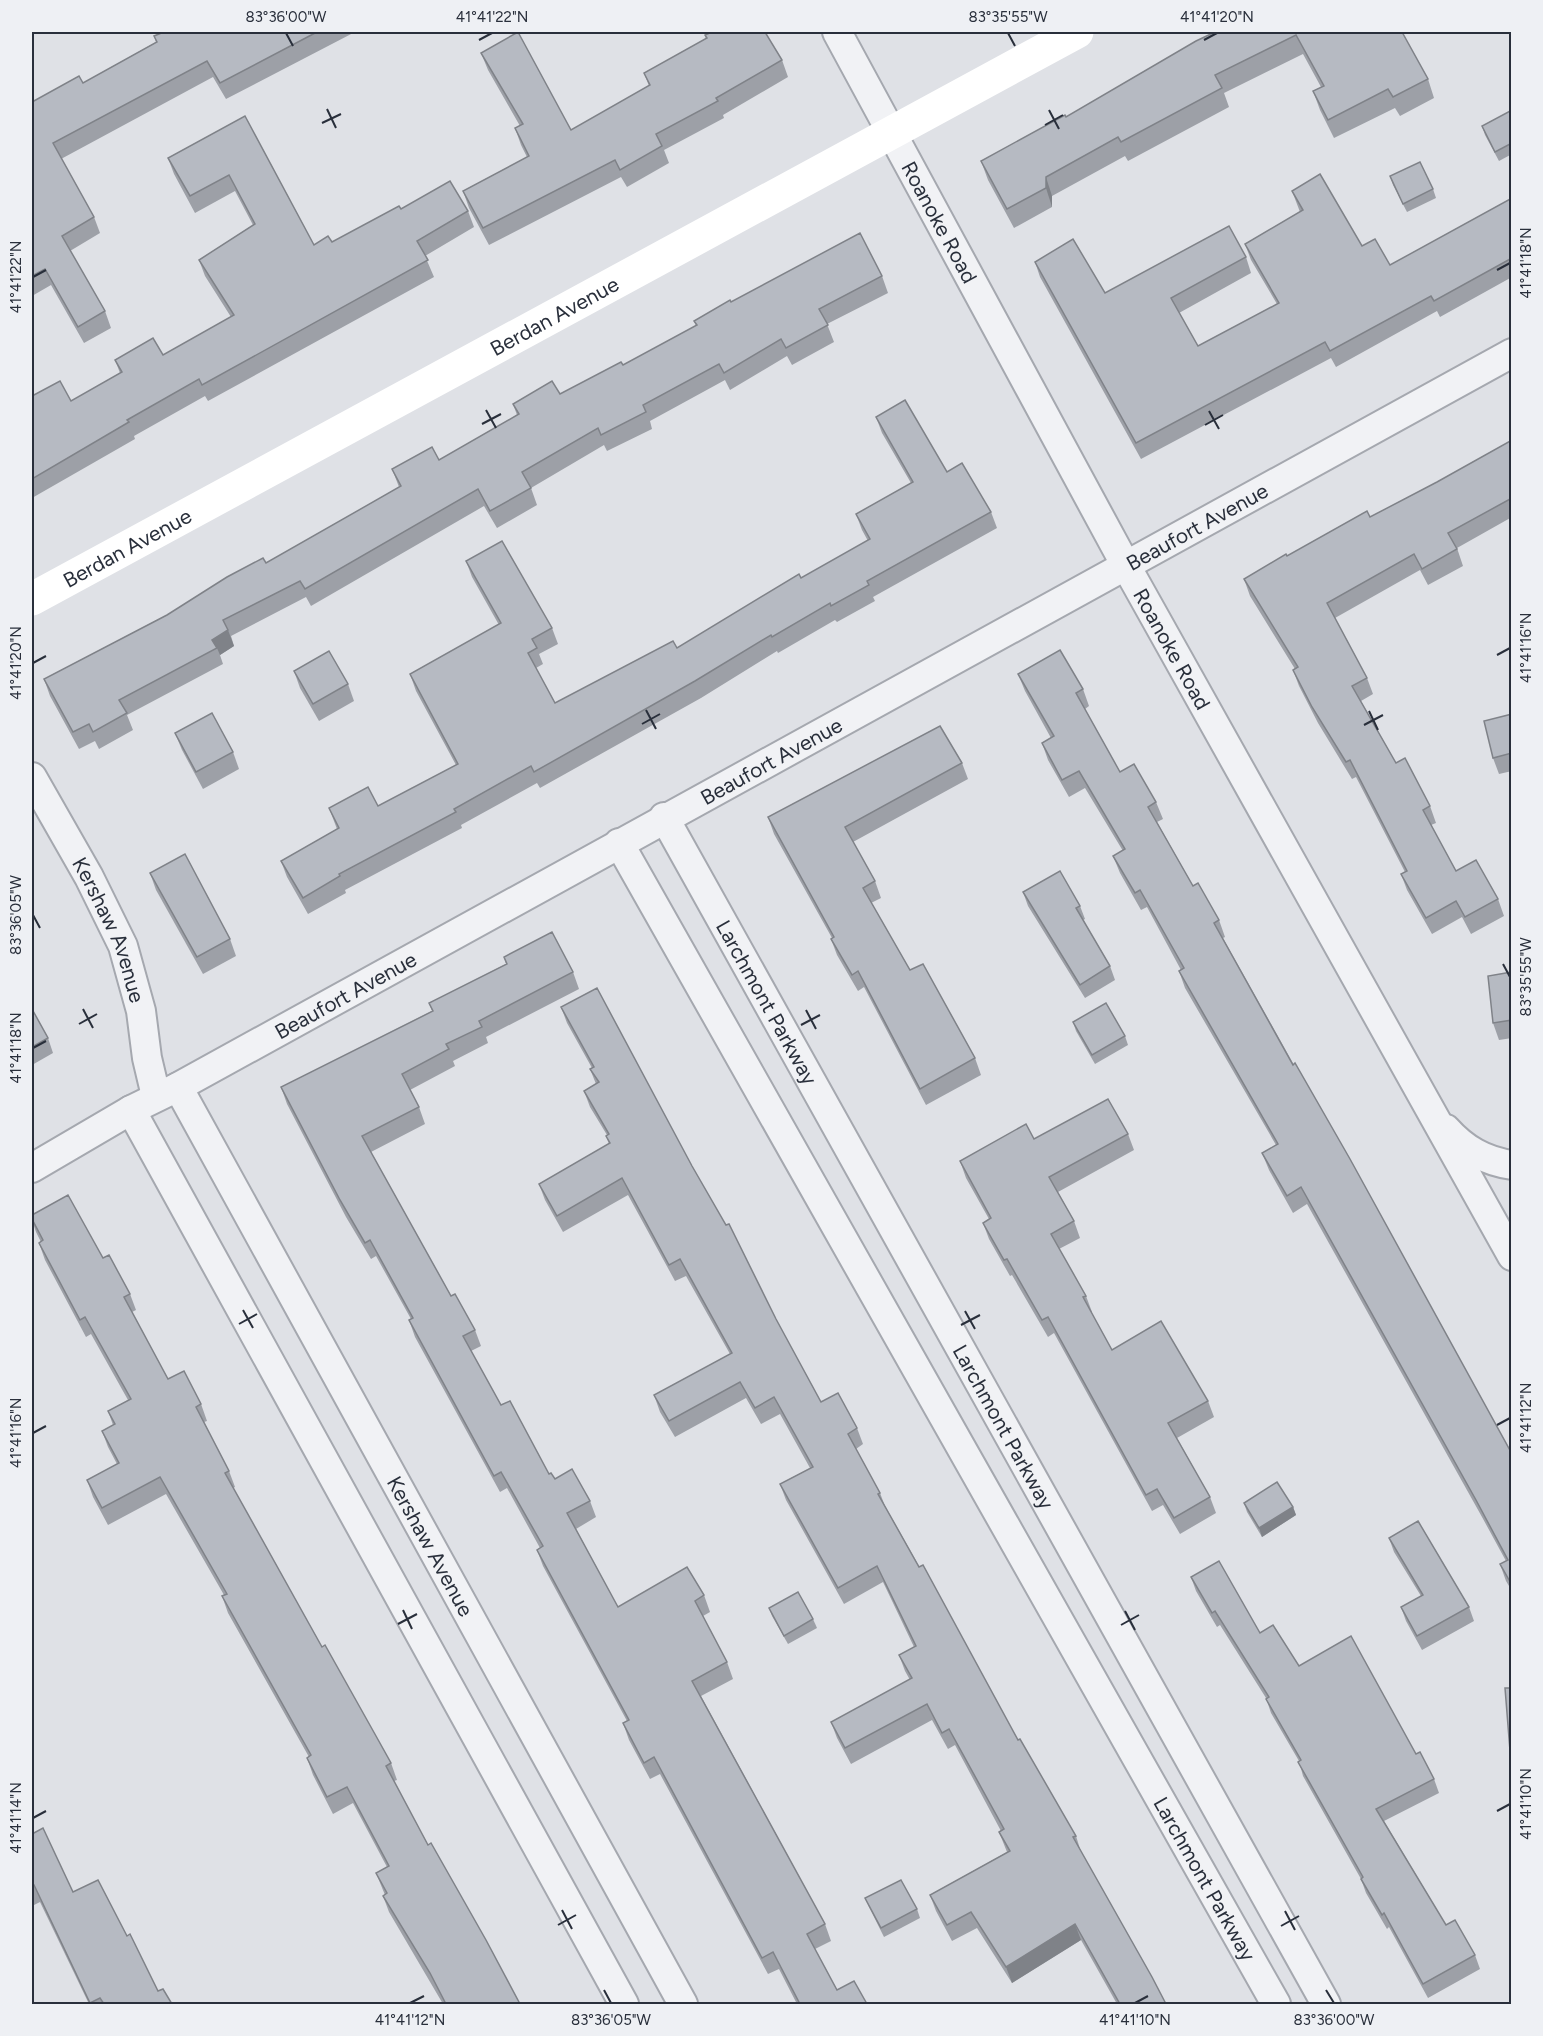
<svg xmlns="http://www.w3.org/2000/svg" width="1543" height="2036" viewBox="0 0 1543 2036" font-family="Figtree,sans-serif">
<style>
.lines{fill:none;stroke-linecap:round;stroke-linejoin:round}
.street-casing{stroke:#a5a8af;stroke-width:32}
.street{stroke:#f1f2f5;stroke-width:28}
.secondary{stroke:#fff;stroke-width:33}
.wall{fill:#9da0a7}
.shaded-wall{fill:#7f8288}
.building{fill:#b6bac2;stroke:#7f8288;stroke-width:1.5}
.ticks{fill:none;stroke:#292f3b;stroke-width:2}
.labels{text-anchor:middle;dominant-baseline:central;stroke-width:4.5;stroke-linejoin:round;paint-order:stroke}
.street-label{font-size:21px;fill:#292f3b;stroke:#eef0f4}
.neatline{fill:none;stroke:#292f3b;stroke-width:2}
.ticks-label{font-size:15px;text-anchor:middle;fill:#292f3b}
</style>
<rect width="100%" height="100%" fill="#dfe1e6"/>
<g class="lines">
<g class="street-casing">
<g id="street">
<path id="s1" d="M837,32l288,532 387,692"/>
<path id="s2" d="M32,777l57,100 34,69 18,65 6,47 9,38"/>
<path id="s3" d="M664,817l662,1187"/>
<path id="s4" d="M619,843l657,1161"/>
<path id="s5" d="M178,1087l505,917"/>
<path d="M131,1110l493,894"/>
<path d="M1446,1129c18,20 38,32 66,36"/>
<path id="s6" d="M32,1168l99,-58 47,-23 1334,-734"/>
</g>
</g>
<use href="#street" class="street"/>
<path class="secondary" id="s7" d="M32,599l1045,-567"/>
</g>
<g class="wall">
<path d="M164,32h191l-129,67 -13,-22 -152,82 33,58 6,16 -30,18 35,60 6,17 -27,15 -33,-58 -19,11v-194l51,-19 73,-41 -2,-6z"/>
<path d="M1215,32h187l26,47 6,19 -34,18 -5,-8 -61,30 -14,-28 -7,-19 8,-4 -18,-33 -79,39 5,14 -101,54 -3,-5 -73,40v11l-38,21 -26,-48 -7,-19 85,-44z"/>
<path d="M705,35l77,25 6,17 -65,38 1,3 -60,32 5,13 -42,24 -6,-10 -132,68 -20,-37 -6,-17 64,-34 -6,-12 -6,-17 5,-2 -32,-56 -7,-17 90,77 78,-44 -5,-13 62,-34z"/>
<path d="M1512,110v44l-13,7 -14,-26 -3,-9z"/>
<path d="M245,116l69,129 18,-3 69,-33 67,2 6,16 -49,29 9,21 -226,124 -3,-5 -71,40 1,3 -103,59v-102l39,5 49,-28 -5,-13 48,-5 68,-38 -26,-41 -6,-16 54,-35 -18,-34 -40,22 -21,-39 -6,-16z"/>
<path d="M1390,176l43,13 3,9 -29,14 -14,-27z"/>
<path d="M1292,191l70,55 28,19 122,-67v79l-72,40 -3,-6 -101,56 -5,-9 -190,101 -101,-182 -5,-15 70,31 141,-36 5,16 -72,40 19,33 79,-42 -26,-44 -6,-16 55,-32z"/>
<path d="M882,276l6,17 -61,31 7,18 -42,23 -5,-9 -57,34 -5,-10 -75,41 2,8 -45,22 -3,-6 -73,43 6,17 -40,23 -13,-22 -173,100 -5,-9 -75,39 3,10 -14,9 3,9 -96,51 6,15 -34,19 -4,-8 -16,8 -29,-53 -6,-17 222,-116 133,-76 -7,-18 47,-9 78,-45 -4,-11 47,-10 63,-29 73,-39 -2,-5 37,-19z"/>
<path d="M876,417l71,55 44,40 6,16 -124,69 2,4 -38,21 -2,-2 -57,33 -1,-2 -76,47 -161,90 -3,-5 -76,42 1,3 -117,62 1,3 -38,21 -21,-37 -6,-16 56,-32 -8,-21 49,-2 78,-41 -40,-74 -6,-17 89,-49 -27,-48 -6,-16 86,67 6,16 -19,10 4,10 -7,4 19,35 122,-55 191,-107 -6,-11 -6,-16 55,-31 -29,-50z"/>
<path d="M1512,440v77l-55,31 6,18 -35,19 -8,-15 -85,48 32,60 6,16 -12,7 35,62 34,43 6,17 -5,2 25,46 42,28 6,17 -33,18 -9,-17 -30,17 -25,-44 -6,-16 4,-2 -49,-95 -4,2 -34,-56 -19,-37 -6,-16 2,-1 -45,-73 -6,-17 43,-23 83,-39 67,-35z"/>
<path d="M294,671l54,13 6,17 -35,20 -19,-33z"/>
<path d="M1018,674l65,15 6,17 -4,3 35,63 36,30 7,17 -6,3 36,64 26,34 6,17 -2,1 289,516v137l-6,-10 -6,-17 6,-3 -24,-44 -175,-313 -14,9 -24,-43 -7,-17 14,-8 -91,-157 -6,-17 2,-1 -34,-63 -6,3 -21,-37 -7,-17 10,-5 -38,-63 -16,9 -21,-37 -6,-17 9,-5 -26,-47z"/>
<path d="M1512,714v57l-13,3 -6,-16z"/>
<path d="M175,733l58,19 6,17 -36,20 -21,-39z"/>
<path d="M962,763l6,16 -115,63 22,39 6,17 -10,5 39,67 65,88 6,17 -55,30 -62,-118 -6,4 -21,-36 -6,-16 1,-1 -58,-104 -6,-17z"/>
<path d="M150,873l80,66 6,17 -33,18 -47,-84z"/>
<path d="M1023,892l57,14 5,13 -2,1 27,46 5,14 -30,18 -57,-92z"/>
<path d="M504,957l69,15 6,17 -93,48 2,6 -35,18 2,5 -45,24 9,17 6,17 -54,28 80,144 24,34 6,16 -10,5 30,54 48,69 6,5 35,22 6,16 -20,12 42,78 86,-12 6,17 -7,4 24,46 6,17 -32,17 124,228 6,17 -16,8 22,41 30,14h-70l-18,-35 -11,5 -108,-200 -10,5 -21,-39 -6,-17 4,-2 -84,-155 -6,-16 3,-2 -33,-60 -7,4 -85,-155 -6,-17 2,-1 -35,-63 -5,3 -25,-42 -59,-113 -6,-17 151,-76 -3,-8 77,-39z"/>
<path d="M1512,972v66l-13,2 -6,-17z"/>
<path d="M561,1007l131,159 129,236 36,26 6,16 -7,5 24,44 5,13 133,234 58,96 5,16 85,152h-49l-36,-64 -69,43 -35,-55 -25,13 -16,-30 -6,-16 77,-43 -8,-20 2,-1 -46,-86 -7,4 -16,-29 -81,44 -14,-26 -6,-16 79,-42 -5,-9 -6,-16 15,-8 -31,-65 -39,22 -58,-104 -6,-16 30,-16 -30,-54 -19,10 -15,-26 -71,39 -15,-25 -6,-17 76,-41 -44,-78 -11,5 -47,-86 -65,37 -18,-32 -6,-16 70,-40 -3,-8 1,-1 -17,-28 -6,-16 12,-7 -6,-15 2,-1 -25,-45z"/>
<path d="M32,1009l16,29 5,15 -21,12z"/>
<path d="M1073,1022l52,14 3,9 -33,19 -19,-33z"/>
<path d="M1128,1134l6,16 -76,42 16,29 6,17 -21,11 27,47 6,16h-1l21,38 96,51 6,16 -37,21 33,59 6,16 -36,21 -17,-29 -11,6 -98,-178 -6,4 -36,-62 -2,1 -21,-37 -6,-16 6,-4 -23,-41 -6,-17 74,-22z"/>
<path d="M32,1215l71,43 27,36 6,16 -4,2 36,67 33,25 6,17 -3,1 25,49 6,16 -2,1 89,159 69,116 6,17 -3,1 34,64 92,159h-77l-54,-92 -6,-16 2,-1 -9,-22 11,-6 -34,-64 -20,11 -20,-39 -6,-17 2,-1 -81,-144 -6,-17 2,-1 -58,-101 -58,31 -15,-28 -6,-17 30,-16 -9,-17 -6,-16 11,-6 -5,-14 20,-11 -37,-66 -5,3 -41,-77 -6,-17 2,-1 -5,-10 -4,-12z"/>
<path d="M1244,1503l49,4 3,8 -34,22 -15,-25z"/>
<path d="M1389,1538l80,69 5,14 -52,29 -16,-29 -5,-14 20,-11 -27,-44z"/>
<path d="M1191,1577l69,56 39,33 117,88 18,25 5,14 -55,28 62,104 29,30 5,14 -52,29 -39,-71 -2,2 -21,-36 -5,-14 -58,-103 -4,-15 -28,-48 -5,-15 -46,-73 -3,2 -21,-36z"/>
<path d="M769,1608l44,11 4,9 -29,16 -16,-28z"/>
<path d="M32,1834l41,58 54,44 31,55 14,13h-83l-49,-102 -8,4z"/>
<path d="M865,1898l52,11 3,9 -36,19 -15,-30z"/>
</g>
<g class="shaded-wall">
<path d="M1046,177l6,19v11l-6,-19z"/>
<path d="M228,630l6,16 -14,9 -3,-7 -5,-8z"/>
<path d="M1293,1507l3,8 -34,22 -3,-9z"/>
<path d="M1075,1924l6,16 -69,43 -6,-16z"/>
</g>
<g class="building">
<path d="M164,32h153l-97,51 -13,-22 -154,82 41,74 -32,19 43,75 -27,16 -33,-58 -13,7v-174l47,-26 4,7 74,-41 -3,-6z"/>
<path d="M518,32l53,98 79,-45 -6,-12 63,-35 -2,-3 7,-3h53l17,28 -66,38 2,3 -62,33 6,12 -42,24 -5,-10 -132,68 -20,-37 66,-35 -14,-28 8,-4 -42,-71z"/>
<path d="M1215,32h187l26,47 -35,18 -5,-8 -60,31 -15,-29 11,-5 -28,-51 -81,40 7,13 -101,54 -3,-5 -72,40v11l-39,21 -26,-48 84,-46 1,2 130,-76z"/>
<path d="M1512,110v33l-17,9 -13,-26z"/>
<path d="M245,116l69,129 14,-9 4,6 67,-36 2,3 49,-28 18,30 -51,30 11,19 -226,125 -3,-6 -72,41 2,2 -97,57v-83l28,-15 11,20 51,-29 -7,-12 38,-22 10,17 71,-40 -35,-55 56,-36 -26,-49 -39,21 -22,-38z"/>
<path d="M1420,162l13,27 -30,15 -13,-28z"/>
<path d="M1320,174l42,72 13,-7 15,26 122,-67v60l-78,43 -3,-5 -101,55 -5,-9 -189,101 -101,-181 38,-23 32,54 124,-67 17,31 -75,41 27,48 81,-43 -34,-59 58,-34 -11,-19z"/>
<path d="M860,233l22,43 -63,33 9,16 -42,23 -5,-9 -57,34 -5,-9 -76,41 3,7 -45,23 -3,-7 -76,44 9,16 -41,23 -12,-22 -173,100 -5,-8 -77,39 5,10 -16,10 5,8 -98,52 8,13 -34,19 -4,-8 -16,8 -29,-53 123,-64 60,-38 36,-19 3,5 135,-77 -9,-17 40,-22 7,13 80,-46 -6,-10 39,-23 8,13 61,-32 2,3 74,-40 -3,-4 36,-21 1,2z"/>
<path d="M905,400l42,72 15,-9 29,49 -124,69 2,4 -38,21 -1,-3 -58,34 -1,-2 -76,46 -161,91 -3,-6 -77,43 2,3 -117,62 1,2 -37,22 -22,-37 58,-33 -10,-20 39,-21 10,19 80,-42 -48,-90 91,-51 -35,-62 36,-20 50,87 -20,11 5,9 -9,5 27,50 118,-62 4,7 122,-74 2,4 69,-39 -14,-25 57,-32 -37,-65z"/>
<path d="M1512,440v58l-64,35 9,16 -35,20 -8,-15 -87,49 40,75 -15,8 44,77 9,-5 25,48 -7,4 33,61 20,-11 22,39 -33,18 -9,-16 -30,17 -25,-44 6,-3 -57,-111 -4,2 -34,-55 -19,-37 5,-3 -54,-88 42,-25 1,2 80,-45 3,6 67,-35z"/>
<path d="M1060,650l23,39 -7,4 44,79 14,-8 22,38 -8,5 45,79 5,-3 21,37 -5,3 79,142 2,-2 55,96 162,295v131l-12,-21 8,-4 -32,-60 -175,-313 -14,9 -25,-43 16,-9 -99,-173 5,-3 -44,-78 -5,3 -22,-37 12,-7 -46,-78 -17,9 -20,-37 12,-7 -36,-62z"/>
<path d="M329,651l19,33 -35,20 -19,-33z"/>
<path d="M212,713l21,39 -37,20 -21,-39z"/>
<path d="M1512,714v39l-19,5 -9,-37z"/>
<path d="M940,726l22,37 -117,64 30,54 -12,7 47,82 13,-6 52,94 -55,31 -62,-118 -6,4 -21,-36 3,-2 -66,-120z"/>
<path d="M185,854l45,85 -33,18 -47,-84z"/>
<path d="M1060,871l20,35 -4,2 34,58 -30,19 -57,-93z"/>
<path d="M552,932l21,40 -94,49 3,6 -36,17 3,5 -47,25 17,33 -57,29 89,160 4,-2 20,36 -12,6 38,69 9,-4 39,73 2,-1 4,6 17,-10 18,32 -23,12 51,94 69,-40 17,28 -9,6 32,61 -35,19 133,243 -18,10 30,56 17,-9 13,23h-67l-27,-52 -11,6 -108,-201 -10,6 -21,-40 6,-3 -92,-170 6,-4 -42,-74 -7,4 -85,-156 4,-2 -43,-78 -5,3 -25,-43 -59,-113 152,-76 -4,-8 78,-39 -3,-7z"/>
<path d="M1512,972v48l-19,3 -5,-47z"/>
<path d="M597,988l95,178 34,59 3,-1 47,95 45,83 17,-9 19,35 -9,6 32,59 -2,1 41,73 4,-2 95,175 2,-1 56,97 -3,1 79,140 14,27h-46l-45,-80 -69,43 -35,-55 -24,13 -17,-30 80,-44 -11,-19 5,-3 -55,-100 -7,4 -15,-29 -82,44 -14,-26 81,-44 -13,-23 17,-9 -39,-80 -39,22 -58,-104 33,-17 -39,-70 -19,11 -15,-26 -71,39 -15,-26 78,-42 -52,-94 -11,6 -47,-87 -65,38 -18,-32 71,-41 -4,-7 3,-2 -25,-43 15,-9 -9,-13 4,-2 -33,-60z"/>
<path d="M1106,1003l19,33 -33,19 -19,-33z"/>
<path d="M32,1009l16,29 -16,9z"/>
<path d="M1108,1099l20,35 -79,43 25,44 -23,13 35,62 -3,1 29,53 49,-29 47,80 -40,22 42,74 -36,21 -17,-29 -11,6 -98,-178 -6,3 -35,-61 -3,1 -21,-37 8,-5 -31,-57 66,-37 8,15z"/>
<path d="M68,1195l35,63 6,-3 21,39 -6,3 44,82 16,-8 17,33 -5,3 33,64 -4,2 97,174 3,-2 51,91 15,27 -5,3 42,79 3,-2 55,97 34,64h-74l-16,-31 -47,-77 4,-3 -11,-20 13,-7 -42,-79 -20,10 -20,-39 4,-3 -89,-159 5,-2 -67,-117 -58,31 -15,-28 32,-17 -17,-32 13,-7 -7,-13 23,-12 -46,-82 -5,3 -41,-77 4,-3 -11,-21v-4z"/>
<path d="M1277,1482l16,25 -34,21 -15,-25z"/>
<path d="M1418,1521l51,86 -52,29 -16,-29 22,-12 -34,-57z"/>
<path d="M1219,1561l41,72 13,-8 26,41 52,-30 65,118 4,-2 14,27 -58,30 70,116 9,-5 20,35 -52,29 -39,-71 -2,2 -21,-36 2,-2 -65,-115 3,-2 -35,-61 3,-2 -54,-86 -3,2 -21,-36z"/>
<path d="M798,1592l15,27 -29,17 -15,-28z"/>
<path d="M1505,1688h7v88z"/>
<path d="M43,1828l30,64 25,-12 29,56 3,-2 28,57 5,-2 9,15h-68l-4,-6 -10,5 -56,-118 -2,1v-52z"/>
<path d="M901,1880l16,29 -36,19 -16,-30z"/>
</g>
<path class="ticks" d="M286,33l7,13M1008,33l7,13M479,40l13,-7M1204,40l13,-7M327,109l9,19M1049,110l10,19M322,123l19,-9M1045,125l18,-10M1497,270l13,-7M33,277l13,-7M486,410l10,18M1209,411l10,18M482,424l19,-10M1205,425l18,-10M1497,655l13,-7M33,663l13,-7M646,710l10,19M1369,711l9,19M642,724l18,-10M1364,725l19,-10M33,915l7,13M1503,964l7,13M83,1009l10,19M806,1010l10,19M79,1024l18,-10M801,1025l19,-10M33,1048l13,-7M243,1310l10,18M965,1311l10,18M239,1324l18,-10M961,1325l19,-10M1497,1425l13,-7M33,1433l13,-7M403,1610l9,19M1125,1611l10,19M398,1624l19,-10M1121,1625l18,-10M1497,1811l13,-7M33,1818l13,-7M562,1910l10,19M1285,1911l10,19M558,1925l18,-10M1281,1926l18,-10M604,1990l7,13M1326,1990l8,13M410,2003l14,-7M1135,2003l13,-7"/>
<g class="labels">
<g class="street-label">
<text stroke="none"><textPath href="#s1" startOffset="216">Roanoke Road</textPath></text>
<text stroke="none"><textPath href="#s7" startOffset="594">Berdan Avenue</textPath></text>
<text stroke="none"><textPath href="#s6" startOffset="1330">Beaufort Avenue</textPath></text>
<text stroke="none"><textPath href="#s7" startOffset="108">Berdan Avenue</textPath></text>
<text stroke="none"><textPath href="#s1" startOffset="702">Roanoke Road</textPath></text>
<text stroke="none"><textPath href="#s6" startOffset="844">Beaufort Avenue</textPath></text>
<text stroke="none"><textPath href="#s2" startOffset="172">Kershaw Avenue</textPath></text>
<text stroke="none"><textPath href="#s6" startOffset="358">Beaufort Avenue</textPath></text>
<text stroke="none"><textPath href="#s3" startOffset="212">Larchmont Parkway</textPath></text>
<text stroke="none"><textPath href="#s3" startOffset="698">Larchmont Parkway</textPath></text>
<text stroke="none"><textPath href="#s5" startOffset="524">Kershaw Avenue</textPath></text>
<text stroke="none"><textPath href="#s4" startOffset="1190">Larchmont Parkway</textPath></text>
</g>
</g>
<rect width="1543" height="2036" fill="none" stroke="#eef0f4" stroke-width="66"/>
<rect x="33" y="33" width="1477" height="1970" class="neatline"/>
<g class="ticks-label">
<text x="286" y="22">83°36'00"W</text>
<text x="492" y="22">41°41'22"N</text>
<text x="1008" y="22">83°35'55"W</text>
<text x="1217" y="22">41°41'20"N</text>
<text transform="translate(1526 263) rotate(-90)" y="5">41°41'18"N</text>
<text transform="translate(16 277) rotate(-90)" y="5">41°41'22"N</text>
<text transform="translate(1526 648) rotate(-90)" y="5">41°41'16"N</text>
<text transform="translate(16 663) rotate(-90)" y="5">41°41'20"N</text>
<text transform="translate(16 915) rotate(-90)" y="5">83°36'05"W</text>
<text transform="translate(1526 977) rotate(-90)" y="5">83°35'55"W</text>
<text transform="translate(16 1048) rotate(-90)" y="5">41°41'18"N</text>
<text transform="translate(1526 1418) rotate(-90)" y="5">41°41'12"N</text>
<text transform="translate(16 1433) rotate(-90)" y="5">41°41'16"N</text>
<text transform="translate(1526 1804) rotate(-90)" y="5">41°41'10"N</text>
<text transform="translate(16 1818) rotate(-90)" y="5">41°41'14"N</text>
<text x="410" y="2025">41°41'12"N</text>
<text x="611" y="2025">83°36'05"W</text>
<text x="1135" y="2025">41°41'10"N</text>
<text x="1334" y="2025">83°36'00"W</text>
</g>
</svg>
